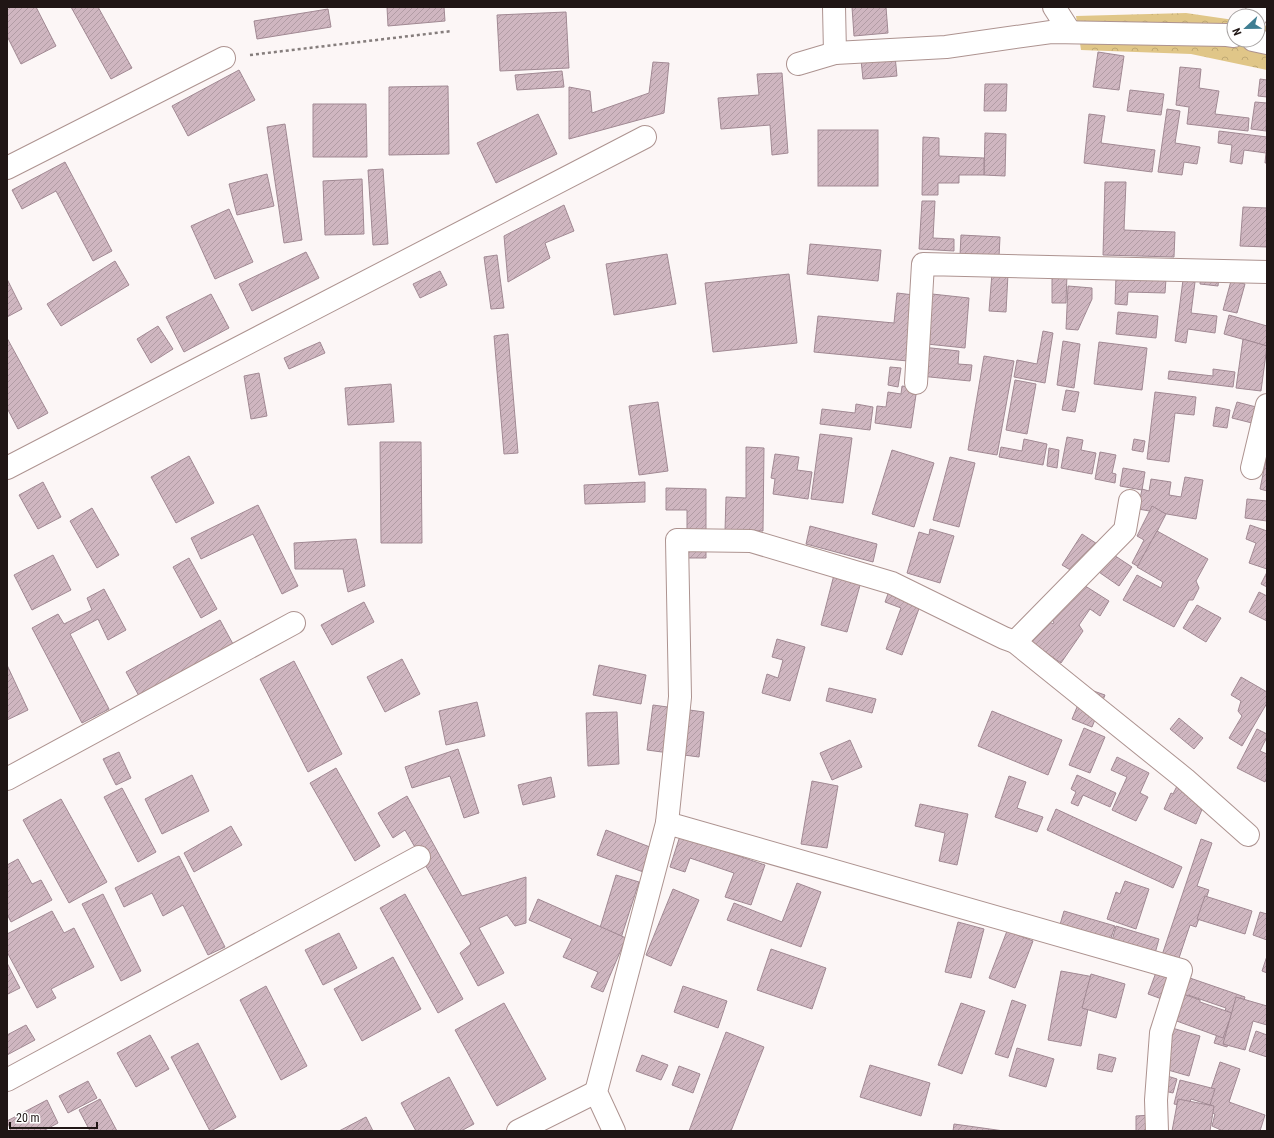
<svg xmlns="http://www.w3.org/2000/svg" width="1274" height="1138" viewBox="0 0 1274 1138" font-family="'Roboto Condensed',sans-serif">
<style>
.forest{fill:url(#forest-crowns)}
.building{fill:url(#building-hatch);stroke:#a18993}
.lines{fill:none;stroke-linecap:round;stroke-linejoin:round}
.minor-casing{stroke:#ad9390;stroke-width:24}
.path{stroke:#857d7c;stroke-width:2.5;stroke-dasharray:3 3;stroke-linecap:butt}
.minor{stroke:#fff;stroke-width:22}
</style>
<defs>
<pattern id="forest-crowns" width="20" height="18" patternUnits="userSpaceOnUse"><rect width="20" height="18" fill="#e0c688"/><path d="M2 6a3 3 0 1 1 6 0M12 15a3 3 0 1 1 6 0" fill="none" stroke="#c0a974"/></pattern>
<pattern id="building-hatch" width="6" height="6" patternUnits="userSpaceOnUse"><rect width="6" height="6" fill="#cfb6c0"/><path d="M-1 1l2-2M0 6l6-6M5 7l2-2" fill="none" stroke="#b19ca4"/></pattern>
</defs>
<rect width="100%" height="100%" fill="#fcf6f6"/>
<path class="forest" d="M1186,13l48,7v20h24v-16l9,2v44l-76,-16 -110,-4 -5,-34z"/>
<g class="building">
<path d="M7,7h29l20,39 -35,18 -14,-28z"/>
<path d="M71,7h27l34,61 -21,11z"/>
<path d="M387,7h57l1,14 -57,5z"/>
<path d="M852,7h34l2,26 -34,3z"/>
<path d="M328,9l3,18 -74,12 -3,-18z"/>
<path d="M566,12l3,56 -69,3 -3,-56z"/>
<path d="M1098,52l26,4 -5,34 -26,-3z"/>
<path d="M895,56l2,20 -34,3 -2,-19z"/>
<path d="M653,62l16,1 -5,50 -95,26v-52l21,4 2,22 57,-20z"/>
<path d="M1180,67l21,2 -2,19 20,3 -4,23 34,4 -1,13 -61,-7 2,-17 -13,-2z"/>
<path d="M239,70l16,30 -67,36 -16,-30z"/>
<path d="M562,71l2,16 -47,3 -2,-15z"/>
<path d="M782,73l6,80 -16,2 -2,-30 -49,4 -3,-31 41,-3 -2,-21z"/>
<path d="M1260,79l7,1v17l-9,-1z"/>
<path d="M985,84h22l-1,27h-22z"/>
<path d="M448,86l1,68 -60,1v-68z"/>
<path d="M1130,90l34,4 -3,21 -34,-4z"/>
<path d="M1255,102l12,1 -1,28 -15,-2z"/>
<path d="M313,104h53l1,53h-54z"/>
<path d="M1167,109l13,2 -5,32 25,4 -3,17 -13,-2 -2,13 -24,-3z"/>
<path d="M538,114l19,40 -61,29 -19,-40z"/>
<path d="M1089,114l16,2 -4,27 54,7 -3,22 -68,-9z"/>
<path d="M285,124l17,116 -18,3 -17,-116z"/>
<rect x="818" y="130" width="60" height="56"/>
<path d="M1219,131l48,6v26h-2l1,-10 -22,-3 -2,14 -12,-2 2,-17 -14,-2z"/>
<path d="M985,133l21,1 -1,42 -21,-1z"/>
<path d="M923,137l16,1v18l45,2v17h-25v8h-21v12h-16z"/>
<path d="M65,162l47,89 -19,10 -37,-70 -34,18 -10,-19z"/>
<path d="M383,169l5,75 -15,1 -5,-75z"/>
<path d="M267,174l7,32 -37,9 -8,-31z"/>
<path d="M362,179l2,55 -39,1 -2,-54z"/>
<path d="M1105,182h21l-2,48 51,2 -1,25 -71,-2z"/>
<path d="M922,201h13l-2,37 21,1v12l-35,-2z"/>
<path d="M564,205l10,26 -29,12 5,15 -42,24 -4,-46z"/>
<path d="M1243,207l24,1v39l-27,-1z"/>
<path d="M229,209l24,53 -38,17 -24,-53z"/>
<path d="M961,235l39,2 -1,20 -39,-2z"/>
<path d="M810,244l71,6 -3,31 -71,-7z"/>
<path d="M306,252l13,26 -67,33 -13,-27z"/>
<path d="M667,254l9,50 -62,11 -8,-51z"/>
<path d="M497,255l7,53 -13,1 -7,-52z"/>
<path d="M115,261l14,24 -68,41 -14,-22z"/>
<path d="M440,271l7,14 -27,13 -7,-14z"/>
<path d="M992,273l16,1 -2,38 -17,-1z"/>
<path d="M789,274l8,69 -84,9 -8,-69z"/>
<path d="M1052,274h15l-1,29h-14z"/>
<path d="M1201,274l18,1 -1,11 -18,-2z"/>
<path d="M1116,276l50,3 -1,14 -37,-1 -1,13 -12,-1z"/>
<path d="M7,279l15,30 -15,8z"/>
<path d="M1183,280l12,2 -4,31 26,3 -2,17 -27,-4 -2,14 -11,-2z"/>
<path d="M1231,281l14,3 -8,29 -14,-3z"/>
<path d="M1068,286l24,2v11l-14,31 -12,-1z"/>
<path d="M897,293l17,2 -6,66 -94,-9 4,-36 76,7z"/>
<path d="M211,294l18,34 -45,24 -18,-35z"/>
<path d="M932,294l37,4 -4,50 -38,-4z"/>
<path d="M1118,312l40,4 -2,22 -40,-4z"/>
<path d="M1229,315l38,11v20l-43,-12z"/>
<path d="M158,326l15,23 -22,14 -14,-24z"/>
<path d="M1043,331l10,2 -8,50 -31,-6 3,-17 20,4z"/>
<path d="M508,334l10,119 -14,1 -10,-118z"/>
<path d="M7,338l41,75 -30,16 -11,-21z"/>
<path d="M1243,339l24,7 -6,45 -25,-3z"/>
<path d="M1063,341l17,3 -6,44 -17,-3z"/>
<path d="M320,342l5,11 -36,16 -5,-11z"/>
<path d="M1099,342l48,6 -5,42 -48,-6z"/>
<path d="M922,347l37,4 -1,13 14,1 -2,16 -50,-5z"/>
<path d="M984,356l30,5 -17,94 -29,-5z"/>
<path d="M890,367l11,1 -3,19 -10,-2z"/>
<path d="M1213,369l22,3 -2,15 -65,-8 1,-8 44,5z"/>
<path d="M259,373l8,43 -16,3 -7,-43z"/>
<path d="M1015,380l21,4 -9,50 -21,-4z"/>
<path d="M391,384l3,38 -46,3 -3,-37z"/>
<path d="M902,386l15,2 -6,40 -36,-5 2,-17 9,1 2,-15 13,2z"/>
<path d="M1066,390l13,2 -4,20 -13,-2z"/>
<path d="M1155,392l41,5 -2,18 -19,-2 -6,49 -22,-3z"/>
<path d="M658,402l10,69 -29,4 -10,-69z"/>
<path d="M1237,402l23,6 -4,16 -24,-6z"/>
<path d="M856,404l17,3 -3,23 -50,-6 2,-15 33,4z"/>
<path d="M1216,407l14,3 -3,18 -14,-2z"/>
<path d="M820,434l32,4 -9,65 -32,-4z"/>
<path d="M1067,437l16,3 -2,10 15,3 -4,21 -31,-6z"/>
<path d="M1024,439l23,5 -4,21 -44,-8 2,-10 21,4z"/>
<path d="M1134,439l11,2 -2,11 -11,-2z"/>
<path d="M380,442h41l1,101h-41z"/>
<path d="M746,447l18,1 -1,83h-38l1,-34 20,1z"/>
<path d="M1049,448l10,2 -2,18 -10,-2z"/>
<path d="M892,450l42,13 -20,64 -42,-13z"/>
<path d="M1100,452l16,3 -4,18 4,1 -1,9 -20,-4z"/>
<path d="M775,454l24,3 -2,13 15,2 -4,27 -35,-5 2,-15 -4,-1z"/>
<path d="M1267,455v36l-7,-2z"/>
<path d="M189,456l25,47 -38,20 -25,-46z"/>
<path d="M950,457l25,6 -16,64 -26,-7z"/>
<path d="M1123,468l22,4 -3,18 -22,-4z"/>
<path d="M1185,477l18,3 -7,39 -58,-10 4,-20 7,2 2,-12 20,3 -2,13 12,2z"/>
<path d="M43,482l18,35 -23,12 -19,-34z"/>
<path d="M645,482v20l-60,2 -1,-19z"/>
<path d="M666,488l40,1v69h-19v-48h-21z"/>
<path d="M1247,499l20,2v20l-22,-3z"/>
<path d="M258,505l40,81 -16,8 -29,-60 -52,25 -10,-21z"/>
<path d="M1152,506l14,8 -27,53 -7,-4 12,-23 -7,-4z"/>
<path d="M92,508l27,47 -22,13 -27,-47z"/>
<path d="M1250,525l17,6v38l-18,-6 7,-20 -10,-4z"/>
<path d="M810,526l67,18 -4,18 -67,-18z"/>
<path d="M930,529l24,7 -14,47 -33,-10 12,-41 10,3z"/>
<path d="M1157,531l51,28 -12,22 3,7 -6,12h-4l-15,27 -51,-27 14,-25 24,13 2,-6 -26,-15z"/>
<path d="M1082,534l50,33 -13,19 -39,-27 -8,12 -10,-6z"/>
<path d="M356,539l9,47 -17,6 -5,-23h-48l-1,-26z"/>
<path d="M53,555l18,35 -39,20 -18,-35z"/>
<path d="M189,558l28,51 -16,9 -28,-51z"/>
<path d="M835,571l27,7 -15,54 -26,-7z"/>
<path d="M1267,572v15l-6,-3z"/>
<path d="M1071,577l38,24 -9,15 -10,-7 -11,16 4,6 -22,32 -36,-25 20,-20 8,6 1,-2 -6,-4z"/>
<path d="M892,583l32,12 -22,60 -16,-6 15,-41 -16,-6z"/>
<path d="M104,589l22,41 -18,10 -10,-21 -28,15 39,75 -27,14 -50,-95 26,-14 6,10 28,-14 -5,-12z"/>
<path d="M1259,592l8,4v25l-18,-9z"/>
<path d="M364,602l10,20 -42,23 -11,-20z"/>
<path d="M1197,605l24,13 -15,24 -23,-14z"/>
<path d="M220,620l13,24 -94,52 -13,-24z"/>
<path d="M777,639l28,8 -15,54 -28,-8 5,-19 11,4 5,-18 -11,-3z"/>
<path d="M402,659l18,35 -35,18 -18,-35z"/>
<path d="M294,661l48,93 -34,18 -48,-93z"/>
<path d="M7,665l21,45 -21,10z"/>
<path d="M599,665l47,10 -5,29 -48,-9z"/>
<path d="M1241,677l26,15v11l-25,43 -13,-8 13,-22 -4,-5 3,-10 -10,-6z"/>
<path d="M829,688l47,11 -4,14 -46,-12z"/>
<path d="M1085,688l20,7 -13,32 -20,-8z"/>
<path d="M477,702l8,34 -39,9 -7,-34z"/>
<path d="M653,705l51,7 -5,45 -52,-7z"/>
<path d="M992,711l70,29 -14,35 -70,-29z"/>
<path d="M617,712l2,52 -31,2 -2,-53z"/>
<path d="M1179,718l24,20 -9,11 -24,-20z"/>
<path d="M1084,728l21,9 -15,36 -21,-8z"/>
<path d="M1257,729l10,5v3l-7,14 7,3v23l-2,5 -28,-14z"/>
<path d="M850,740l12,27 -30,13 -12,-27z"/>
<path d="M458,749l21,64 -15,5 -14,-42 -38,12 -7,-21z"/>
<path d="M119,752l12,26 -15,7 -13,-26z"/>
<path d="M1117,757l32,16 -9,20 8,4 -12,24 -24,-11 15,-33 -16,-7z"/>
<path d="M336,768l44,78 -25,15 -45,-78z"/>
<path d="M1183,774l20,33 -7,17 -32,-15 7,-16 2,1z"/>
<path d="M192,775l17,36 -47,23 -17,-35z"/>
<path d="M1077,775l39,18 -6,14 -27,-12 -5,11 -7,-3 5,-11 -5,-3z"/>
<path d="M1009,776l17,6 -9,26 26,9 -6,15 -42,-15z"/>
<path d="M551,777l4,20 -32,8 -5,-20z"/>
<path d="M812,781l26,5 -11,62 -26,-4z"/>
<path d="M122,788l34,64 -18,10 -34,-65z"/>
<path d="M407,796l55,100 64,-19v46l-11,3 -8,-11 -28,13 25,45 -26,13 -18,-33 11,-9 -66,-114 -12,8 -15,-25z"/>
<path d="M61,799l46,83 -38,21 -46,-83z"/>
<path d="M920,804l48,10 -11,51 -18,-4 6,-28 -30,-7z"/>
<path d="M1056,809l126,58 -9,21 -126,-58z"/>
<path d="M231,826l11,19 -48,27 -10,-19z"/>
<path d="M606,830l49,19 -9,24 -49,-18z"/>
<path d="M680,836l85,29 -14,40 -26,-8 9,-24 -44,-15 -5,14 -15,-5z"/>
<path d="M1201,839l11,4 -15,43 12,4 -13,37 -6,-2 -17,51 -16,-6z"/>
<path d="M179,856l46,91 -17,8 -25,-50 -20,11 -11,-23 -28,14 -9,-19z"/>
<path d="M18,859l14,25 9,-4 11,20 -41,22 -4,-8v-49z"/>
<path d="M616,875l23,7 -18,56 -22,-7z"/>
<path d="M1125,881l24,8 -13,40 -29,-10 9,-27 4,2z"/>
<path d="M797,883l24,9 -20,55 -74,-27 7,-17 48,19z"/>
<path d="M673,889l26,11 -28,66 -25,-11z"/>
<path d="M103,894l38,77 -20,10 -39,-77z"/>
<path d="M405,894l58,105 -25,14 -58,-105z"/>
<path d="M1205,896l47,15 -7,23 -48,-15z"/>
<path d="M538,899l88,39 -23,54 -12,-5 7,-15 -35,-15 9,-18 -43,-19z"/>
<path d="M52,911l12,22 10,-5 20,39 -43,22 5,9 -19,10 -30,-56v-18z"/>
<path d="M1064,911l51,15 -6,18 -50,-16z"/>
<path d="M1260,912l7,2v26l-14,-5z"/>
<path d="M958,922l26,7 -13,49 -26,-6z"/>
<path d="M1116,926l43,13 -5,18 -43,-13z"/>
<path d="M1007,931l26,10 -18,47 -26,-10z"/>
<path d="M339,933l18,35 -34,17 -18,-35z"/>
<path d="M771,949l55,19 -14,41 -55,-19z"/>
<path d="M1267,956v17l-5,-2z"/>
<path d="M393,957l28,52 -59,32 -28,-52z"/>
<path d="M7,963l13,25 -12,6 -1,-2z"/>
<path d="M1158,967l87,30 -18,50 -13,-4 12,-35 -38,-13 -4,12 -36,-13z"/>
<path d="M1061,971l33,6 -13,69 -33,-6z"/>
<path d="M1091,974l34,10 -9,34 -34,-10z"/>
<path d="M266,986l41,80 -26,14 -41,-80z"/>
<path d="M683,986l44,15 -9,27 -44,-16z"/>
<path d="M1183,994l17,6v2l32,11 -9,25 -49,-18z"/>
<path d="M1236,997l31,9v19l-14,-4 -8,29 -22,-6z"/>
<path d="M1012,1000l14,5 -18,53 -13,-4z"/>
<path d="M504,1003l42,76 -49,27 -42,-76z"/>
<path d="M961,1003l24,8 -23,63 -24,-9z"/>
<path d="M26,1025l9,15 -28,15v-20z"/>
<path d="M1172,1028l28,8 -11,40 -28,-8z"/>
<path d="M1256,1031l11,4v22l-18,-6z"/>
<path d="M726,1032l38,15 -33,84h-42z"/>
<path d="M150,1035l19,34 -33,18 -19,-34z"/>
<path d="M198,1043l38,74 -25,14h-1l-39,-74z"/>
<path d="M1017,1048l37,11 -8,28 -37,-11z"/>
<path d="M1099,1054l17,4 -4,14 -15,-3z"/>
<path d="M642,1055l26,10 -7,15 -25,-9z"/>
<path d="M1220,1062l20,7 -11,33 36,13 -5,16h-37l-11,-5 3,-12 -11,-4z"/>
<path d="M870,1065l60,18 -9,33 -61,-19z"/>
<path d="M679,1066l21,8 -7,19 -21,-8z"/>
<path d="M1164,1075l13,4 -4,14 -13,-3z"/>
<path d="M449,1077l25,47 -13,7h-45l-15,-28z"/>
<path d="M1180,1080l35,9 -5,16 -19,-6 -3,8 -14,-3z"/>
<path d="M88,1081l9,17 -29,15 -9,-17z"/>
<path d="M100,1099l17,32h-27l-11,-21z"/>
<path d="M1178,1099l36,7 -4,25h-38z"/>
<path d="M47,1100l11,23 -15,8h-32l-4,-10z"/>
<path d="M1151,1115v16h-15v-15z"/>
<path d="M366,1117l7,14h-34z"/>
<path d="M954,1124l50,7h-51z"/>
</g>
<g class="lines">
<g class="minor-casing">
<g id="minor">
<path d="M834,7l1,46"/>
<path d="M1054,7l16,25"/>
<path d="M1256,16l2,-9"/>
<path d="M1253,40l14,3"/>
<path d="M798,64l37,-11 111,-6 105,-15 176,3 7,1"/>
<path d="M7,168l217,-110"/>
<path d="M916,383l7,-119 344,8"/>
<path d="M7,468l638,-331"/>
<path d="M1252,468l15,-63"/>
<path d="M1015,642l110,-112 5,-29"/>
<path d="M7,779l287,-156"/>
<path d="M667,823l13,-126 -3,-157 74,1 141,42 112,55 11,4 170,137 63,56"/>
<path d="M7,1080l412,-223"/>
<path d="M518,1131l78,-39"/>
<path d="M614,1131l-18,-39 71,-269 514,147 -20,63 -5,67 1,31"/>
</g>
</g>
<path class="path" d="M250,55l202,-24"/>
<use href="#minor" class="minor"/>
</g>
<rect width="1274" height="1138" fill="none" stroke="#201615" stroke-width="16"/>
<g transform="translate(1246 28) rotate(248)"><circle r="19" fill="#ffffff" stroke="#a6a2a1"/>
<path d="M0-3L7 15L0 10L-7 15Z" fill="#3f7e92"/>
<text y="-6" font-size="11" font-weight="bold" text-anchor="middle" fill="#201615">N</text>
</g>
<path d="M10 1122v6h87v-6" fill="none" stroke="#201615" stroke-width="2"/>
<text x="16" y="1122" font-size="12" fill="#201615" stroke="#ffffff" stroke-width="3" paint-order="stroke">20 m</text>
</svg>
